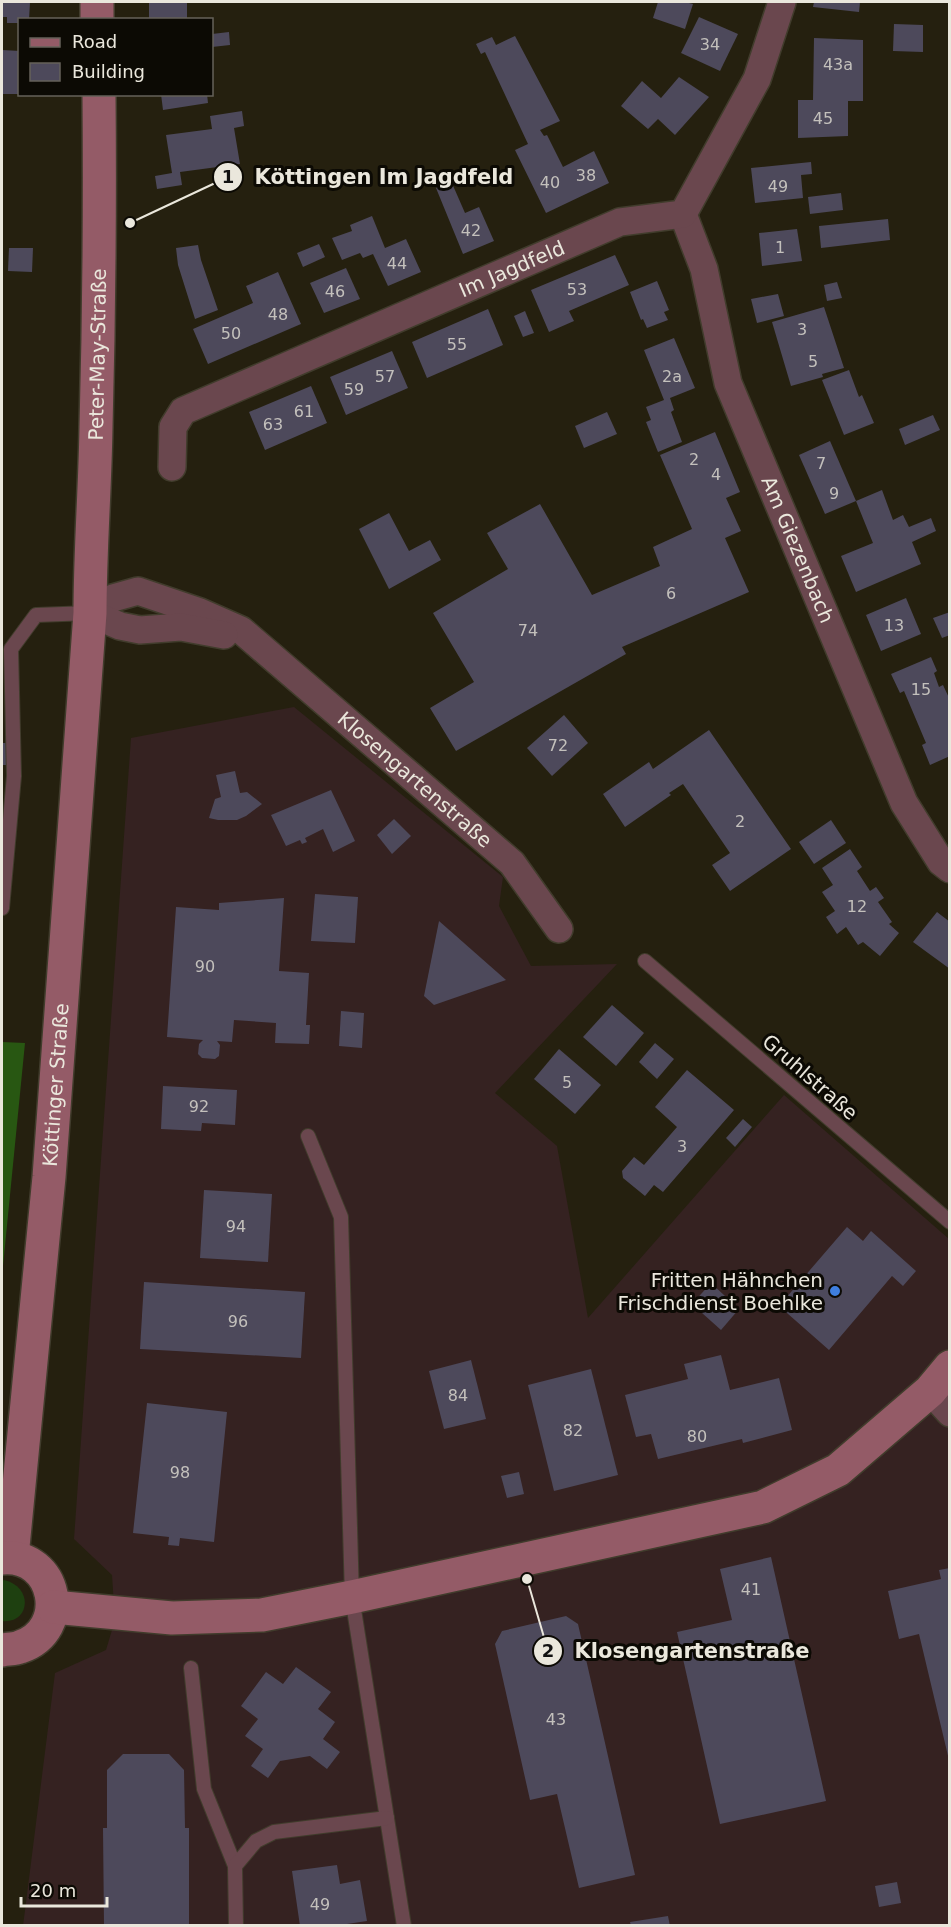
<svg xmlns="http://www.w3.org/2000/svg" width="951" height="1927" viewBox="0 0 951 1927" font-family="'DejaVu Sans',sans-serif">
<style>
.commercial{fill:#352221}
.green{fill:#1e4010}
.forest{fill:#285712}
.building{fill:#4d495b}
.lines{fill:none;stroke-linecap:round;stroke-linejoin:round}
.service-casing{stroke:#413c2c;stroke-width:16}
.minor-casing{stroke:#413c2c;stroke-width:30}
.secondary-casing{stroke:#413c2c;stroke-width:36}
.service{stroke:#6a474e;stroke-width:14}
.minor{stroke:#6a474e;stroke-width:27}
.secondary{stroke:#945b67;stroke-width:33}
.shop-dot{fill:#3f7fe0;stroke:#0c0a04;stroke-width:2}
.labels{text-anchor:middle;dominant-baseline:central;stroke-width:6;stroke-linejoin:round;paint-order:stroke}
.number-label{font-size:16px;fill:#c3c0bc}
.street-label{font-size:20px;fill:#eae7dc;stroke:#0c0a04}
.poi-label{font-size:20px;fill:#eae7dc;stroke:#0c0a04;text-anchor:end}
.leader{fill:none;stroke:#eae7dc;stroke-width:2}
.callout-dot{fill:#eae7dc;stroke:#0c0a04;stroke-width:2}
.mark-label{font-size:18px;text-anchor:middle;font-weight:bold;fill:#111}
.callout-label{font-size:21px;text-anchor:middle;font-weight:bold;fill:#eae7dc;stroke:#0c0a04;stroke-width:6;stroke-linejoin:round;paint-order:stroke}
</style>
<rect width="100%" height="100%" fill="#25200f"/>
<path class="commercial" d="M294,707l209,170 -4,29 32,60 86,-2 -122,129 62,53 31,172 196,-223 165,144v686l-926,1 32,-253 51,-23 9,-30 -3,-45 -38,-36 57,-801z"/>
<path class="green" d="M4,1580c30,7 26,44 -2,41v-40z"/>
<path class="forest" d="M2,1042l23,1 -23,233z"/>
<g class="building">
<path d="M2,2h28l-1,18h-9v3h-13v-6h-5z"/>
<path d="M149,2h38v16l-38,1z"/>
<path d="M658,2h27l8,2 -8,25 -32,-11z"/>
<path d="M814,2h46l-1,10 -46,-5z"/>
<path d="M699,17l39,17 -18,37 -39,-18z"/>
<path d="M894,24l29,1v27l-30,-1z"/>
<path d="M229,32l1,13 -18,2v-13z"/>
<path d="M515,36l45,85 -20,9 4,6 3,-1 16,32 31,-16 15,32 -63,30 -31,-63 13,-6 -43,-92 -4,2 -5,-10 16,-7 4,8z"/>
<path d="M814,38l49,2v61h-15v35l-50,2v-38h15z"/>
<path d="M2,50l18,1v43h-18z"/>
<path d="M679,77l30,20 -34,38 -17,-16 -10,10 -27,-23 21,-25 19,17z"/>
<path d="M161,94h46l1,9 -45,7z"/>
<path d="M242,111l2,15 -10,2 6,36 -60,8 2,13 -25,4 -2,-13 17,-3 -6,-38 46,-6 -2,-13z"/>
<path d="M811,162l1,12 -11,1 2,23 -48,5 -4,-35z"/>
<path d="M451,181l14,32 14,-6 15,34 -31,13 -27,-66z"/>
<path d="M841,193l2,17 -33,4 -2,-17z"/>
<path d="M372,216l13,32 21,-9 15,33 -33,14 -15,-32 -10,4 -3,-5 -18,7 -10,-22 20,-7 -2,-6z"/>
<path d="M888,219l2,21 -69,8 -2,-22z"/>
<path d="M797,229l5,32 -40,5 -3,-33z"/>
<path d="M319,244l6,13 -22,10 -6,-14z"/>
<path d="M198,245l3,15 17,50 -23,9 -17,-54 -2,-17z"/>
<path d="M9,248h24l-1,24 -24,-1z"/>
<path d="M615,255l14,30 -60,26 5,10 -25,11 -18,-42z"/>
<path d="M346,268l14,31 -36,14 -14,-30z"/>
<path d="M278,272l23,52 -93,40 -15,-35 60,-26 -7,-17z"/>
<path d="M657,281l12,29 -5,2 4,8 -21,8 -4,-9 -2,1 -11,-28z"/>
<path d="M837,282l5,16 -15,3 -3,-16z"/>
<path d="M778,294l6,22 -27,7 -6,-24z"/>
<path d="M824,307l20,61 -22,6 1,3 -32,9 -19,-64z"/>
<path d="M488,309l15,36 -76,33 -15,-36z"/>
<path d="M525,311l9,22 -11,4 -9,-21z"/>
<path d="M674,338l21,50 -25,10 4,12 -3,2 11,30 -24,10 -12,-30 5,-2 -5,-13 18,-7 -20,-50z"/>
<path d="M392,351l16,37 -62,27 -16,-38z"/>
<path d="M849,370l10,27 3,-2 12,28 -30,12 -22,-55z"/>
<path d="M311,386l16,37 -62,27 -16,-38z"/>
<path d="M607,412l10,22 -33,14 -9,-22z"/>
<path d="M933,415l7,15 -35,15 -6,-16z"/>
<path d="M715,432l25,60 -14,6 15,33 -16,7 24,54 -127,55 4,7 -170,97 -26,-43 44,-26 -41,-69 75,-44 -21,-36 53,-29 52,91 68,-29 -7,-19 39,-18 -32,-74z"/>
<path d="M830,441l26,60 -31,13 -26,-59z"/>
<path d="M882,490l11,30 10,-5 6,12 22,-9 5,13 -24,11 9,22 -65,28 -15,-36 32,-13 -17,-42z"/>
<path d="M389,513l20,38 21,-11 11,20 -52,29 -30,-60z"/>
<path d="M906,598l15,36 -40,17 -15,-36z"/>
<path d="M950,612v23l-8,3 -9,-20z"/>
<path d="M931,657l6,14 -3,2 5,14 4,-2 7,15v56l-20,9 -8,-20 4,-2 -22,-52 -4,2 -9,-19z"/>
<path d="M564,715l24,28 -36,33 -25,-28z"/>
<path d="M709,730l82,119 -61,42 -18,-26 18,-12 -47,-69 -14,9 2,2 -46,32 -22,-33 46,-32 4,7z"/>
<path d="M2,743h5l-1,22h-4z"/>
<path d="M235,771l5,22 7,-1 15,12 -16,12 -9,4h-19l-9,-2 6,-19 6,-2 -5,-22z"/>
<path d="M331,790l24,51 -22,11 -10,-23 -18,9 2,4 -5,2 -2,-4 -14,6 -15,-31z"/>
<path d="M394,819l17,17 -19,18 -15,-19z"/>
<path d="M831,820l15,23 -32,21 -15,-22z"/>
<path d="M850,849l12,18 -5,4 13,20 6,-4 8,11 -6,4 14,20 -3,2 10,9 -19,23 -17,-14 -5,3 -12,-18 -9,7 -11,-17 9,-6 -13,-19 11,-7 -11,-17z"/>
<path d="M315,894l43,3 -3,46 -44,-2z"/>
<path d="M284,898l-5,73 30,2 -3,52h4l-1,19 -34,-1 1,-20 -42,-3 -2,22 -15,-1 3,4 -1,11 -4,3 -13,-1 -4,-4 1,-10 4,-4 -36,-3 9,-130 43,3v-7z"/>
<path d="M937,912l13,10v47l-37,-27z"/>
<path d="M439,921l67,59 -72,25 -10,-9z"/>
<path d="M612,1005l32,28 -28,33 -33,-29z"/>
<path d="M341,1011l23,2 -2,35 -23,-2z"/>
<path d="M655,1043l19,16 -17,20 -18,-17z"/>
<path d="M559,1049l42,36 -26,29 -41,-35z"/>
<path d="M687,1070l47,40 -71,82 -9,-7 -9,11 -22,-18 -1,-7 12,-14 10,8 33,-38 -22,-20z"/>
<path d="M163,1086l74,4 -2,35 -33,-2 -1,8 -40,-2z"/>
<path d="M743,1119l9,8 -17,20 -9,-9z"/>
<path d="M204,1190l68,4 -4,68 -68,-4z"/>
<path d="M847,1227l16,14 8,-10 45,40 -13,15 -11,-10 -63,74 -50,-44z"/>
<path d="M144,1282l161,10 -4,66 -161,-9z"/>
<path d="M711,1283l28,26 -18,21 -29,-26z"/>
<path d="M721,1355l9,35 49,-12 13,52 -49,13 -1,-4 -84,20 -7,-25 -15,3 -11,-42 63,-16 -4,-15z"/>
<path d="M471,1360l15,59 -42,10 -15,-58z"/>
<path d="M591,1369l27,106 -64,16 -26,-106z"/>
<path d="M147,1403l80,9 -13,130 -34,-4 -1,8 -11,-1 1,-8 -36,-4z"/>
<path d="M519,1472l5,22 -17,4 -6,-22z"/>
<path d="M771,1557l55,244 -106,23 -43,-192 55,-12 -12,-51z"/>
<path d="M950,1568v192h-1l-30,-126 -20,5 -11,-48 53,-12 -2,-9z"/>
<path d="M566,1616l12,8 57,251 -56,13 -22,-94 -27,6 -35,-156 7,-13z"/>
<path d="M296,1667l35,25 -13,17 17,13 -12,17 17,13 -13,17 -17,-13 -30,5 -12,17 -17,-12 12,-17 -18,-13 13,-17 -17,-13 25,-34 17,12z"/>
<path d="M123,1754h46l15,16 1,58h4v98h-85l-1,-98h4v-58z"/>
<path d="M337,1865l3,19 20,-4 7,41 -20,3v2h-47l-8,-55z"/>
<path d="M897,1882l4,21 -22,4 -4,-21z"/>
<path d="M668,1916l2,10h-39l-1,-4z"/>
</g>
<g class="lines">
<g class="service-casing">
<g id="service">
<path d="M2,908l12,-132 -3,-127 25,-34 54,-2"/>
<path d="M645,961l305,261"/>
<path d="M308,1136l33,81 11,380 52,329"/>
<path d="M191,1668l13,121 31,77"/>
<path d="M236,1926l-1,-60 21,-25 18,-9 113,-14"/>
</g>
</g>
<g class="minor-casing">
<g id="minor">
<path id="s1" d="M683,214l21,55 24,114 176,420 37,59 9,7"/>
<path id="s2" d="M172,467l1,-40 10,-16 437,-189 63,-8 74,-135 25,-77"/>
<path id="s3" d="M90,613l23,-15 25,-7 62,21 41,18 271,233 47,66"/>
<path d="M90,613l30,13 20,4 41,-3 43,8"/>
<path d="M930,1391l20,22"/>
</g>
</g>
<g class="secondary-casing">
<g id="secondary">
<path d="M97,2v18"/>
<path id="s4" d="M12,1557l37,-380 41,-564c0,-62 5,-124 6,-186 3,-111 4,-222 3,-333"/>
<path d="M2,1558c55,-5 70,72 18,89 -5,2 -13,2 -18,3"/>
<path d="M53,1607l119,11 90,-3 90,-18 411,-90 75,-37 92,-79 20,-24"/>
</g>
</g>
<use href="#service" class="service"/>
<use href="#minor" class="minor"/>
<use href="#secondary" class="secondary"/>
</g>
<circle class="shop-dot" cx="835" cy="1291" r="6"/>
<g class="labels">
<g class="number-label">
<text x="710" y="44">34</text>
<text x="838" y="64">43a</text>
<text x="823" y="118">45</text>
<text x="586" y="175">38</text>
<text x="550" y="182">40</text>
<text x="778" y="186">49</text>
<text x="471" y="230">42</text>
<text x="780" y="247">1</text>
<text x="397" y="263">44</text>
<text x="577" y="289">53</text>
<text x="335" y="291">46</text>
<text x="278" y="314">48</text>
<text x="802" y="329">3</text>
<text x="231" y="333">50</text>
<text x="457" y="344">55</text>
<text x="813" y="361">5</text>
<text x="385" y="376">57</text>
<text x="672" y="376">2a</text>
<text x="354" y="389">59</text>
<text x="304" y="411">61</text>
<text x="273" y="424">63</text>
<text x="694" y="459">2</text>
<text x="821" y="463">7</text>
<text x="716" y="474">4</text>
<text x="834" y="493">9</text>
<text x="671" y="593">6</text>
<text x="894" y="625">13</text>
<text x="528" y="630">74</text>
<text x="921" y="689">15</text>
<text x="558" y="745">72</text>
<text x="740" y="821">2</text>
<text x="857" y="906">12</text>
<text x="205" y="966">90</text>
<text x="567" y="1082">5</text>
<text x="199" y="1106">92</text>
<text x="682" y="1146">3</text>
<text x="236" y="1226">94</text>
<text x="238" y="1321">96</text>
<text x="458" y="1395">84</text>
<text x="573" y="1430">82</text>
<text x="697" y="1436">80</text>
<text x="180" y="1472">98</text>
<text x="751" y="1589">41</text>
<text x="556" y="1719">43</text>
<text x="320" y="1904">49</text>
</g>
<g class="street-label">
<text stroke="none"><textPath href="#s2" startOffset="417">Im Jagdfeld</textPath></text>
<text stroke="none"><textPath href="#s4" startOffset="1206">Peter-May-Straße</textPath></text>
<text stroke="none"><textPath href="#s1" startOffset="356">Am Giezenbach</textPath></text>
<text stroke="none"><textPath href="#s3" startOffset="393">Klosengartenstraße</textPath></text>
<text transform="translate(810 1077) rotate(41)">Gruhlstraße</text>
<text stroke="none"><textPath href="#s4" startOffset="474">Köttinger Straße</textPath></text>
</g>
<g class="poi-label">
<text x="823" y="1280">Fritten Hähnchen<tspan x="823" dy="23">Frischdienst Boehlke</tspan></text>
</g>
</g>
<path class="leader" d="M130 223L228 177M527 1579L548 1651"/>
<g class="callout-dot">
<circle cx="130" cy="223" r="6"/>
<circle cx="527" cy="1579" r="6"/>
<circle cx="228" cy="177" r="15"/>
<circle cx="548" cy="1651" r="15"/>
</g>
<g class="mark-label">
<text x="228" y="183">1</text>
<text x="548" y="1657">2</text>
</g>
<g class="callout-label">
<text x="384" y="184">Köttingen Im Jagdfeld</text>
<text x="692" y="1658">Klosengartenstraße</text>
</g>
<rect width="951" height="1927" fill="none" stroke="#eae7dc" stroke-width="6"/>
<rect x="18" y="18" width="195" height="78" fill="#0c0a04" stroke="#65625a" stroke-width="1.5"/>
<rect x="30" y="38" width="30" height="9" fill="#945b67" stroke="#65625a" stroke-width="1.5"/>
<text x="72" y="48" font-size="18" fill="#eae7dc">Road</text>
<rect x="30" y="63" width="30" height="18" fill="#4d495b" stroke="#65625a" stroke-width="1.5"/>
<text x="72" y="78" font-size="18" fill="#eae7dc">Building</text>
<path d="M21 1897v9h86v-9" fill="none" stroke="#eae7dc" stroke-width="3"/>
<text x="30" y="1897" font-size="18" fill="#eae7dc" stroke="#0c0a04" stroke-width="4.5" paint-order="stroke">20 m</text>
</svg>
